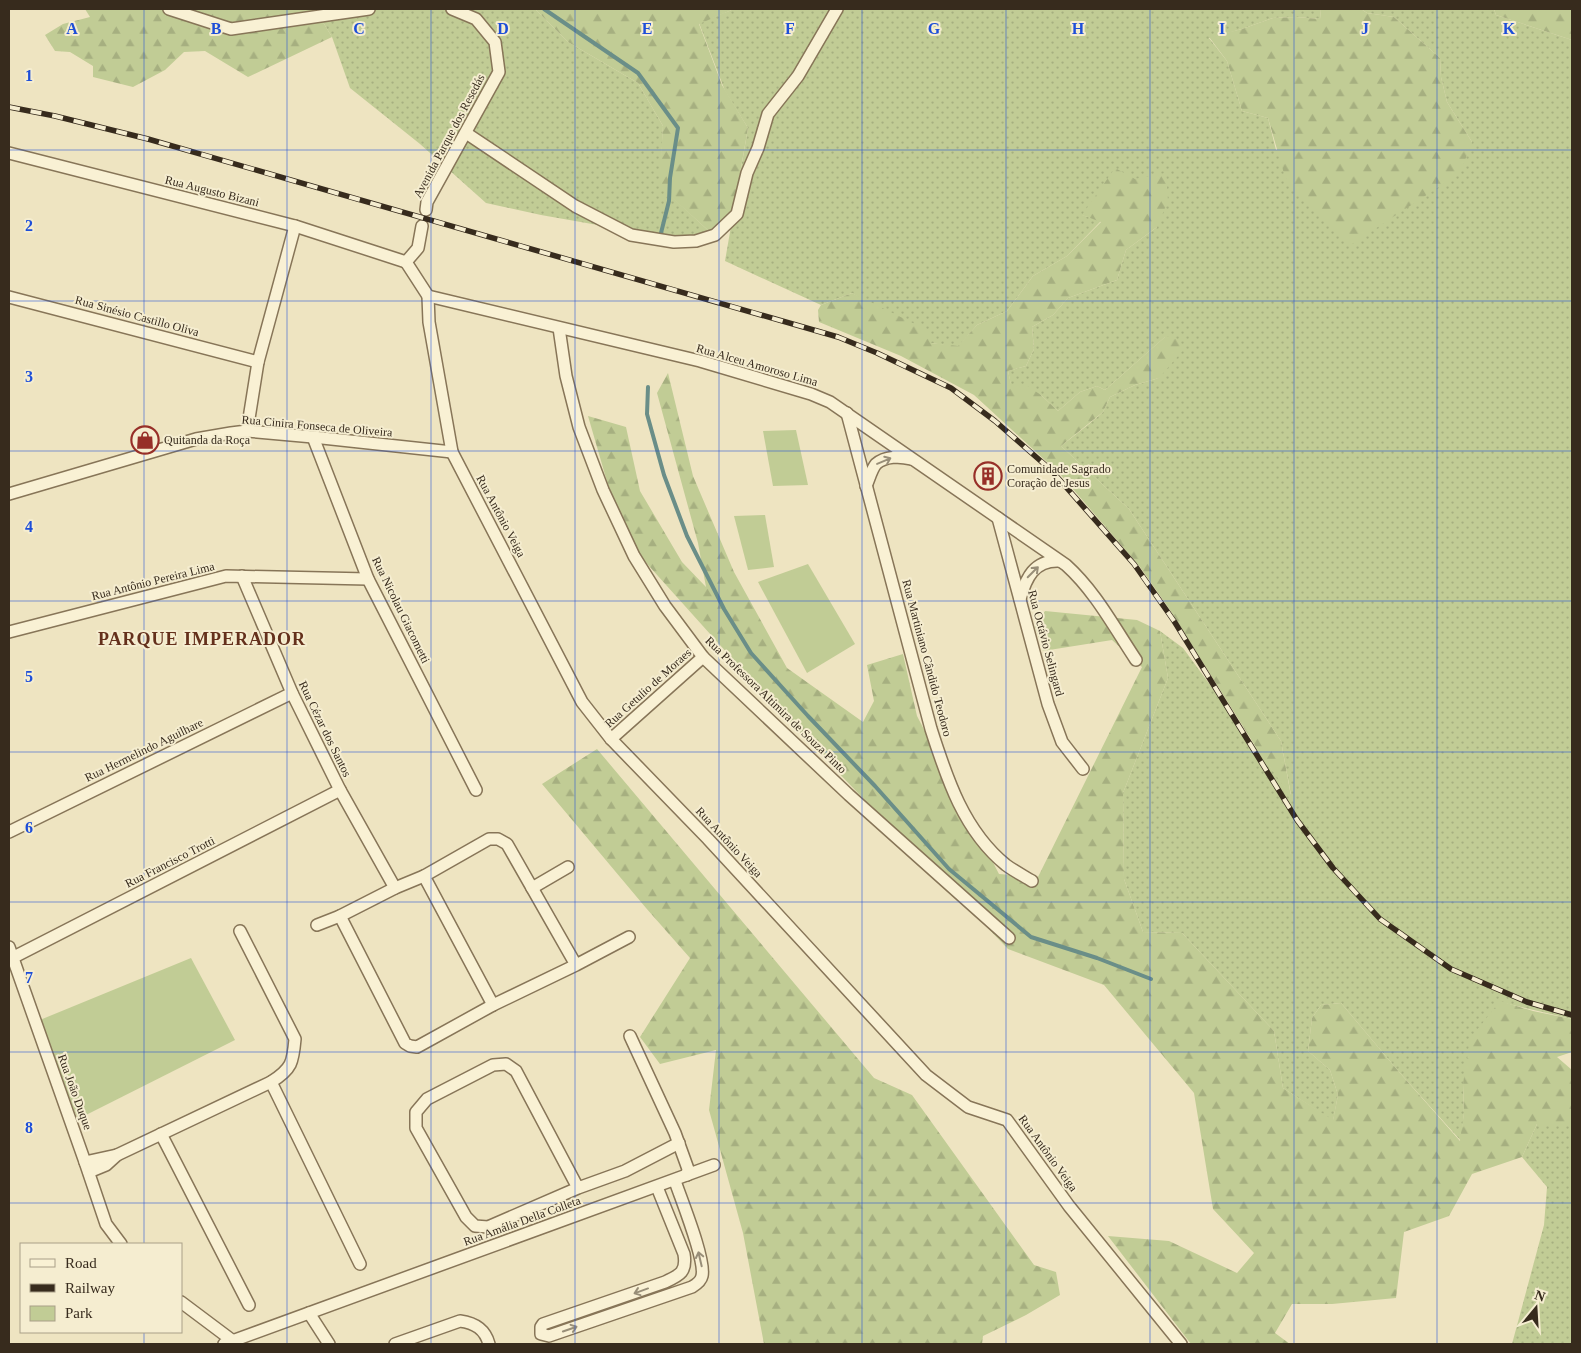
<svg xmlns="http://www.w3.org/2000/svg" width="1581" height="1353" viewBox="0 0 1581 1353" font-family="'Times New Roman',serif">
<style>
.grass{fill:url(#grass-dots)}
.forest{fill:url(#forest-firs)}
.park{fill:#c1cc95}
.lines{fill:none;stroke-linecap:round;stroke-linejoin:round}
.stream{stroke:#6a8e88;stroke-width:4}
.minor-casing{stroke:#877558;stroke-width:14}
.minor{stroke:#f9f1d4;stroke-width:11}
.rail-casing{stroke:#372b1d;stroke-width:5.5}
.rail{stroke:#f5edd0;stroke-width:4;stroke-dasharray:11;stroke-linecap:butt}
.oneway{stroke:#988e78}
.grid{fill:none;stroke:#1d4ed8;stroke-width:1;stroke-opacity:0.55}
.labels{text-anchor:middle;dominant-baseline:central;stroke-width:4;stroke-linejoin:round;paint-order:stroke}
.street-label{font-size:12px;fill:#372b1d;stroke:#f5edd0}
.poi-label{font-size:12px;fill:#372b1d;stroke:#f5edd0;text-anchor:start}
.district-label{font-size:18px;font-weight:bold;letter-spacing:1px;fill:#64301c;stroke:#f5edd0}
.grid-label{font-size:16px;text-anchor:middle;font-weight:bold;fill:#1d4ed8;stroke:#f5edd0;stroke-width:4;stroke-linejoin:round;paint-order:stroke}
</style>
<defs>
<pattern id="grass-dots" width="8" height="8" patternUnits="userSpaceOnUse" patternTransform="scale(1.25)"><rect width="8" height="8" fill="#c1cc95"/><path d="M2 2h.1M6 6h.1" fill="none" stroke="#a6af80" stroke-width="1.8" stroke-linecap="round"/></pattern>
<pattern id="forest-firs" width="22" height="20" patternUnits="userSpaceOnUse" patternTransform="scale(1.25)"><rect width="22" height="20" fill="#c1cc95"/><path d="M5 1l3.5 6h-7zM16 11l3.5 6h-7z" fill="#a6af80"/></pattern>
</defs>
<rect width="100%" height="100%" fill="#eee4c1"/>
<g class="grass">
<path d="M315,9h220l33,33 70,41 25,43 -3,60 51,47 -34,6 -136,-24 -55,-12 -66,-59 -70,-56 -18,-51z"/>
<path d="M734,9h587l-1,10 -24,-2 -23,1 -31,11 -33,9 18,23 15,50 26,7 8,32 196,-8 -25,-40 -6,-25 -1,-19 -46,-41 -27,-4 -6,-4h133l2,6 76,25v979l-72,-17 -37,82 1,29 -3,28 -61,-68 -59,-70 -20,2 -9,13 -4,33 22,19 8,25 -5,26 -50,-33 -9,-57 -92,-98 -39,-1 -19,-53 -1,-86 45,-115 -8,-47 23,17 108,147 -10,-54 -152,-232 -68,-63 28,-22 14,-12 7,-15 25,-12 24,-7 6,-41 -60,53 -8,-4 -17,6 -22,19 -17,-16 -30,-10 -3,-14 18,-5 8,-17 -2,-22 21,-12 15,-17 49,-18 9,-30 31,-23 -75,-12 19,6 -34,35 -34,20 -26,35 -30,14 -19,22 -27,-4 -79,-50 -31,12 -96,-44 23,-133 -23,-37 -26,-68z"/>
<path d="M1537,1124h35v220h-60l32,-119 3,-38 -25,-30z"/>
</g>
<g class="forest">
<path d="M85,9h230l17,28 -84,40 -43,-26 -21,1 -19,18 -32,17 -40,-10v-11l-23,-14 -15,-1 -10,-16 18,-11 27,-7z"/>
<path d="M535,9h199l-35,15 23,61 26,43 -16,91 -22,13 -51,-46 4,-60 -25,-43 -70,-41z"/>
<path d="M1321,9h40l6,4 27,4 46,41 1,19 6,25 25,40 -12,31 -111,73 -64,-69 -17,-59 -26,-7 -15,-50 -18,-24 33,-8 31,-11 23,-1 24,2z"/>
<path d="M1494,9h78v31l-76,-25z"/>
<path d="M1115,168l20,11 31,-6 2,28 -11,26 -31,23 -9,30 -49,18 -15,17 -21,12 2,22 -8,17 -18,5 3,13 15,1 15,10 17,16 22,-19 17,-6 8,4 61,-54 9,2 9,11 -25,29 -24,7 -25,12 -7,15 -42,34 68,63 152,232 10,55 -32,-44 -89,-142 -30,-43 -80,-93 -86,-79 -73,-39 -82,-34 -1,-12 3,-5 31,-12 79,39v11l27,3 19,-21 30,-14 26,-35 34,-20 34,-34 -19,-7z"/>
<path d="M668,373l25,103 41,96 53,96 76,54 11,-21 -7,-36 36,-11 14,62 82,158 39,3 104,-210 -30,-27 -69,11 -8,-25 10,-15 92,9 23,11 8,47 -45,115 1,86 19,53 39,1 92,98 9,57 50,32 5,-25 -8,-25 -22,-19 4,-33 9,-13 20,-2 59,70 60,68 4,-28 -1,-29 7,-45 30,-38 33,10 39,8v33l-15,5 15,13v54h-35l-15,33 -50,17 -23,42 -45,16 -8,66 -64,6h-40l-17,29 15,11h-99l-83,-108 61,5 68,32 17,-20 -41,-44 -19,-116 -90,-108 -96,-36 -226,-235 -142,-158 -32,-71 -20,-69 38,11 14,64 42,71 24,25 -8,-44 -41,-150z"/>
<path d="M597,749l277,329 38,17 122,170 22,7 4,23 -34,20 -43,21 -1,8h-218l-21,-111 -34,-123 7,-60 -56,14 -20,-27 50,-79 -44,-50 -104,-124z"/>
</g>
<g class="park">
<path d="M796,430l12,55 -35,1 -10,-55z"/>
<path d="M765,515l9,52 -26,3 -14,-54z"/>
<path d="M808,564l47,80 -48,29 -49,-91z"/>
<path d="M191,958l44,82 -157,79 -43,-97z"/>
</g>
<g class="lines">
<g class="stream">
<path d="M544,9l94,64 40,55 -8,50 -1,23 -8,32"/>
<path d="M648,387l-1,27 17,61 23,61 37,73 27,44 57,63 67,70 74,83 82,68 66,21 54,21"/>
</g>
<g class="minor-casing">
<g id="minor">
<path d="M169,9l62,20 138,-20"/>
<path d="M466,133l109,73 56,29 43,7 22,-1 19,-6 22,-21 10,-41 11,-25 10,-34 30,-38 39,-67"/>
<path d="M9,153l286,73 111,36"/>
<path d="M426,210l1,-8 72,-130 -4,-30 -19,-23 -24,-10"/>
<path d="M406,262l22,34 1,26 23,130 130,250 29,37 97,100 218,236 42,32 39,13 62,86 112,138"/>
<path d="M406,262l12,-14 4,-22"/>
<path d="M428,296l272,65 111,33 19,8 236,163c29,26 48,62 70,95"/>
<path d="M9,297l249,65"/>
<path d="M559,328l7,48 13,51 24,63 31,66 31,50 38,51 146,138 160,143"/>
<path d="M847,413l84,316c16,50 33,102 75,136 8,6 18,11 26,16"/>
<path d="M247,431l11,-69 37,-136"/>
<path d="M313,437l55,142 108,211"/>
<path d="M866,486c3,-6 5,-16 10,-22 9,-8 24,-8 35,-5"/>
<path d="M9,494l187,-55 35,-6 16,-2 66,6 139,15"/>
<path d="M998,518l50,186 14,38 21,27"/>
<path d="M242,576l50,117 48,97 55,98"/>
<path d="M1020,599c6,-21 14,-39 39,-38"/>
<path d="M9,632l217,-56 142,3"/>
<path d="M611,739l92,-82"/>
<path d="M9,832l283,-139"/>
<path d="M424,876l69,129"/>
<path d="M532,888l36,-21"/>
<path d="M317,925l23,-9"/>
<path d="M9,947l76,215 21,62 15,20"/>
<path d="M12,958l328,-168"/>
<path d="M576,965l-69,-121 -9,-5h-9l-65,37 -29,12 -55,28 65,127 5,3 7,1 76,-42 83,-40 53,-28"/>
<path d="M630,1036l45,97 13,36 -1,6"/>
<path d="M271,1082l89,182"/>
<path d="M161,1134l88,171"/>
<path d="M85,1162l32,-7"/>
<path d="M89,1172l17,-7 11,-10 154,-73c21,-13 22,-20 24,-43l-55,-108"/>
<path d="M657,1187l27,67c3,18 -4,21 -19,28l-122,42 -2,3v7l8,2 143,-49c5,-3 9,-6 10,-11 4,-16 -21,-77 -27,-95"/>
<path d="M578,1188l-62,-117 -10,-7 -13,1 -66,34 -11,13v16l50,89 9,9 13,1 90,-39 47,-17 54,-28"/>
<path d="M181,1302l56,42"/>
<path d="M309,1313l20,31"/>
<path d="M224,1344l490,-179"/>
<path d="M395,1344l65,-23c15,2 25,8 29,23"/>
</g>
</g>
<use href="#minor" class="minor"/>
<g class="rail-casing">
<path id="rail" d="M9,107l46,9 93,23 690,198 39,16 74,35 44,33 56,49 83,94 40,57 123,199 36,48 47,51 71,50 76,33 45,13"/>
</g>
<use href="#rail" class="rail"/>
</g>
<defs><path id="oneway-shaft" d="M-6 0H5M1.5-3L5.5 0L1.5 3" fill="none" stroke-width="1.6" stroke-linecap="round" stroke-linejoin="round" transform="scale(1.25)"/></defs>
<g class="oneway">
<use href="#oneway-shaft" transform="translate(884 461) rotate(-23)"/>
<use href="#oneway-shaft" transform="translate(1033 572) rotate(-45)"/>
<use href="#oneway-shaft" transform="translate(700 1259) rotate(-103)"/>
<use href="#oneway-shaft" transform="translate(641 1291) rotate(160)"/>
<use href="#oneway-shaft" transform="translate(570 1329) rotate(-19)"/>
</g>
<path class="grid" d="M144,9v1235M287,9v1335M431,9v1335M575,9v1335M719,9v1335M862,9v1335M1006,9v1335M1150,9v1335M1294,9v1335M1437,9v1335M9,150h1563M9,301h1563M9,451h1563M9,601h1563M9,752h1563M9,902h1563M9,1052h1563M9,1203h1563M144,1332v12"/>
<defs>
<g id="shop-ring" transform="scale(1.4375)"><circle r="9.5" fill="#f5edd0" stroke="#972f28" stroke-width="1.5"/><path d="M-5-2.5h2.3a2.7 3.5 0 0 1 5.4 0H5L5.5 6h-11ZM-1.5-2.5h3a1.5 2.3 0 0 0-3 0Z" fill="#972f28"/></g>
<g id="building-ring" transform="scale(1.4375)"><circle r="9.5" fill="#f5edd0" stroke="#972f28" stroke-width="1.5"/><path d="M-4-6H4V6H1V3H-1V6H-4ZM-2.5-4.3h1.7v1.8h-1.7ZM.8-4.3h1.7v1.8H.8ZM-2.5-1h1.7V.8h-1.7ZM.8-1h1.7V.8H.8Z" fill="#972f28"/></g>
</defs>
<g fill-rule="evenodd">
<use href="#shop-ring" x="145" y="440"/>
<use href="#building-ring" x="988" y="476"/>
</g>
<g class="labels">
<g class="street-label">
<text transform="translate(449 136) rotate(-62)">Avenida Parque dos Resedás</text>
<text transform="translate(212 191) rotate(14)">Rua Augusto Bizani</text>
<text transform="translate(137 316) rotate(15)">Rua Sinésio Castillo Oliva</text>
<text transform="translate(757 365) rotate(16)">Rua Alceu Amoroso Lima</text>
<text transform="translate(317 426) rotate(5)">Rua Cinira Fonseca de Oliveira</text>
<text transform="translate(501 516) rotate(62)">Rua Antônio Veiga</text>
<text transform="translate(153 581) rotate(-14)">Rua Antônio Pereira Lima</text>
<text transform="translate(401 610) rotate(64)">Rua Nicolau Giacometti</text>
<text transform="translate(1046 643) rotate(75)">Rua Octávio Selingard</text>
<text transform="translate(927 658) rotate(75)">Rua Martiniano Cândido Teodoro</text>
<text transform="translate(648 688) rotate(-42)">Rua Getulio de Moraes</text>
<text transform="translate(776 705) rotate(44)">Rua Professora Altimira de Souza Pinto</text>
<text transform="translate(325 729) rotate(64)">Rua Cézar dos Santos</text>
<text transform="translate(144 750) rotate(-26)">Rua Hermelindo Aguilhare</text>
<text transform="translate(729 842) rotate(47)">Rua Antônio Veiga</text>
<text transform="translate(170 862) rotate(-27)">Rua Francisco Trotti</text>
<text transform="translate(75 1092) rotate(70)">Rua João Duque</text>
<text transform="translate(1048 1153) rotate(54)">Rua Antônio Veiga</text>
<text transform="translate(522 1221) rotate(-20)">Rua Amália Della Colleta</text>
</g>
<g class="poi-label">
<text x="164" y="440">Quitanda da Roça</text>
<text x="1007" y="469">Comunidade Sagrado<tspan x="1007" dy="14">Coração de Jesus</tspan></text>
</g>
<g class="district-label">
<text x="202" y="639">PARQUE IMPERADOR</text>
</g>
</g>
<g class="grid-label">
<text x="72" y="34">A</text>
<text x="216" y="34">B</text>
<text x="359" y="34">C</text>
<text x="503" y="34">D</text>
<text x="647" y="34">E</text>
<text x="790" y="34">F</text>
<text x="934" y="34">G</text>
<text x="1078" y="34">H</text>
<text x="1222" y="34">I</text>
<text x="1365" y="34">J</text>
<text x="1509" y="34">K</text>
<text x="29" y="81">1</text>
<text x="29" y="231">2</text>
<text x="29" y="382">3</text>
<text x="29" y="532">4</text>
<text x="29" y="682">5</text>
<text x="29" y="833">6</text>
<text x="29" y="983">7</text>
<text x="29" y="1133">8</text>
</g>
<rect width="1581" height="1353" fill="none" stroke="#372b1d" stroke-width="20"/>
<rect x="20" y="1243" width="162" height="90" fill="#f5edd0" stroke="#a99f88"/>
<rect x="30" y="1259" width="25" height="8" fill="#f9f1d4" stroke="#a99f88"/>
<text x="65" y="1268" font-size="15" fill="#372b1d">Road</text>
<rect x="30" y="1284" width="25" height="8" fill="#372b1d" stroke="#a99f88"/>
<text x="65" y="1293" font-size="15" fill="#372b1d">Railway</text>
<rect x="30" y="1306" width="25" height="15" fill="#c1cc95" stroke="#a99f88"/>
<text x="65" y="1318" font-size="15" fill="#372b1d">Park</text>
<g transform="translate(1536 1308) rotate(18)" stroke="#f5edd0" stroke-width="4" paint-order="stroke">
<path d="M0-4L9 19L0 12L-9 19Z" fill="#372b1d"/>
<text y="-8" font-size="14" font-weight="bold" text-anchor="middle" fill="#372b1d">N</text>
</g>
</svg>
